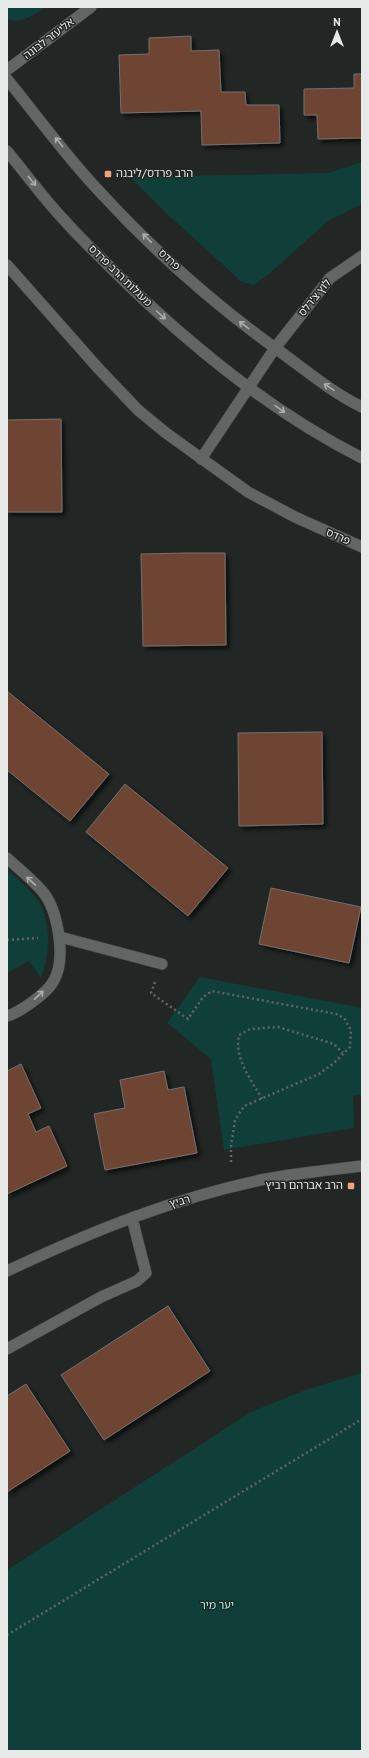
<svg xmlns="http://www.w3.org/2000/svg" width="369" height="1758" viewBox="0 0 369 1758" font-family="Overpass,'Noto Sans Hebrew',sans-serif">
<style>
.green{fill:#0f3f38}
.building{fill:#6e4532;stroke:#74706e;filter:url(#shadow)}
.lines{fill:none;stroke-linecap:round;stroke-linejoin:round}
.service-casing{stroke:#404443;stroke-width:12}
.minor-casing{stroke:#404443;stroke-width:12}
.tertiary-casing{stroke:#404443;stroke-width:12}
.path{stroke:#626665;stroke-width:2.5;stroke-dasharray:2 3;stroke-linecap:butt}
.service{stroke:#616665;stroke-width:11}
.minor{stroke:#616665;stroke-width:11}
.tertiary{stroke:#616665;stroke-width:11}
.oneway{stroke:#aaaead}
.poi-dot{fill:#f1a17c;stroke:#222726;stroke-width:1.5}
.labels{text-anchor:middle;dominant-baseline:central;stroke-width:3;stroke-linejoin:round;paint-order:stroke}
.street-label{font-size:11px;fill:#e6e9e8;stroke:#222726}
.poi-label{font-size:11px;fill:#e6e9e8;stroke:#222726;text-anchor:start}
.park-label{font-size:11px;fill:#97f6e6;stroke:#222726}
</style>
<defs>
<filter id="shadow"><feDropShadow dx="3.5" dy="3.5" stdDeviation="2" flood-color="#0009"/></filter>
</defs>
<rect width="100%" height="100%" fill="#222726"/>
<g class="green">
<path d="M7,7h39c-12,7 -25,19 -39,11z"/>
<path d="M362,162v42l-34,17 -59,53 -15,11 -12,-3 -77,-70 -35,-35 199,-4z"/>
<path d="M7,869c11,11 27,22 34,37 10,22 9,49 0,72l-12,-17 -22,12z"/>
<path d="M200,977l162,31v87l-9,1 1,32 -130,22 -13,-91 -44,-36z"/>
<path d="M362,1373v378h-355v-181l244,-158 57,-23z"/>
</g>
<g class="building">
<path d="M191,36v15l28,-1 2,42h24l1,13h33l1,38 -78,2 -1,-34 -80,2 -2,-58 30,-1v-16z"/>
<path d="M354,74h8v64l-44,1 -1,-24h-13v-26l50,-1z"/>
<path d="M61,419l1,93h-55v-92z"/>
<path d="M186,553h39l1,92 -83,1 -2,-92z"/>
<path d="M7,691l102,83 -39,47 -63,-51z"/>
<path d="M322,732l1,92 -84,2 -1,-93z"/>
<path d="M125,784l103,84 -40,48 -102,-84z"/>
<path d="M271,888l90,19 -12,56 -90,-19z"/>
<path d="M21,1064l20,44 -13,6 8,18 13,-6 18,40 -60,28v-123z"/>
<path d="M164,1071l4,19 16,-3 13,66 -92,17 -11,-56 31,-6 -5,-28z"/>
<path d="M168,1306l42,65 -106,69 -43,-65z"/>
<path d="M26,1384l44,67 -63,41v-96z"/>
</g>
<g class="lines">
<g class="service-casing">
<path id="service" d="M7,1349l94,-52 36,-16 9,-8 -14,-55"/>
</g>
<g class="minor-casing">
<g id="minor">
<path d="M7,70l84,-63"/>
<path d="M7,265l91,103 40,42 28,23 82,59 47,25 67,30"/>
<path d="M201,459l74,-111 55,-70 32,-22"/>
<path d="M7,858c12,11 26,22 36,34 15,19 24,68 10,90 -6,11 -34,31 -46,34"/>
<path d="M60,937l102,27"/>
</g>
</g>
<g class="tertiary-casing">
<g id="tertiary">
<path d="M7,79c30,37 59,77 92,112 55,60 117,115 183,162 26,19 51,40 80,54"/>
<path d="M7,151c19,23 37,48 58,70 13,15 28,29 42,43 75,75 160,146 255,194"/>
<path d="M7,1271c83,-39 169,-74 259,-92 31,-6 64,-9 96,-13"/>
</g>
</g>
<g class="path">
<path d="M7,940l31,-2"/>
<path d="M155,982l-4,11 37,26 15,-22 9,-6 124,23 8,4 7,12 -1,17 -16,16 -15,11 -75,32 -9,14 -4,27v18"/>
<path d="M262,1099c-11,-20 -28,-40 -23,-64l11,-6 28,-2 56,17 9,9"/>
<path d="M7,1635l355,-216"/>
</g>
<use href="#service" class="service"/>
<use href="#minor" class="minor"/>
<use href="#tertiary" class="tertiary"/>
</g>
<defs><path id="oneway-shaft" d="M-6 0H5M1.5-3L5.5 0L1.5 3" fill="none" stroke-width="1.6" stroke-linecap="round" stroke-linejoin="round"/></defs>
<g class="oneway">
<use href="#oneway-shaft" transform="translate(59 142) rotate(-129)"/>
<use href="#oneway-shaft" transform="translate(32 181) rotate(51)"/>
<use href="#oneway-shaft" transform="translate(147 238) rotate(-135)"/>
<use href="#oneway-shaft" transform="translate(161 315) rotate(42)"/>
<use href="#oneway-shaft" transform="translate(244 325) rotate(-143)"/>
<use href="#oneway-shaft" transform="translate(329 387) rotate(-146)"/>
<use href="#oneway-shaft" transform="translate(280 409) rotate(35)"/>
<use href="#oneway-shaft" transform="translate(31 881) rotate(-137)"/>
<use href="#oneway-shaft" transform="translate(39 995) rotate(-43)"/>
</g>
<g class="poi-dot">
<rect x="104" y="170" width="8" height="8" rx="2"/>
<rect x="347" y="1182" width="8" height="8" rx="2"/>
</g>
<g class="labels">
<g class="street-label">
<text transform="translate(49 39) rotate(-37)">אליעזר לבונה</text>
<text transform="translate(169 260) rotate(43)">פרדס</text>
<text transform="translate(120 276) rotate(44)">מעגלות הרב פרדס</text>
<text transform="translate(315 298) rotate(-51)">לוץ צ'רלס</text>
<text transform="translate(338 537) rotate(24)">פרדס</text>
<text transform="translate(180 1202) rotate(-15)">רביץ</text>
</g>
<g class="poi-label">
<text x="116" y="174">הרב פרדס/ליבנה</text>
<text x="343" y="1186" text-anchor="end">הרב אברהם רביץ</text>
</g>
<g class="park-label">
<text x="217" y="1606">יער מיר</text>
</g>
</g>
<rect width="369" height="1758" fill="none" stroke="#e6e9e8" stroke-width="16"/>
<g transform="translate(337 32)" stroke="#222726" stroke-width="3" paint-order="stroke">
<path d="M0-3L7 15L0 10L-7 15Z" fill="#e6e9e8"/>
<text y="-6" font-size="11" font-weight="bold" text-anchor="middle" fill="#e6e9e8">N</text>
</g>
</svg>
